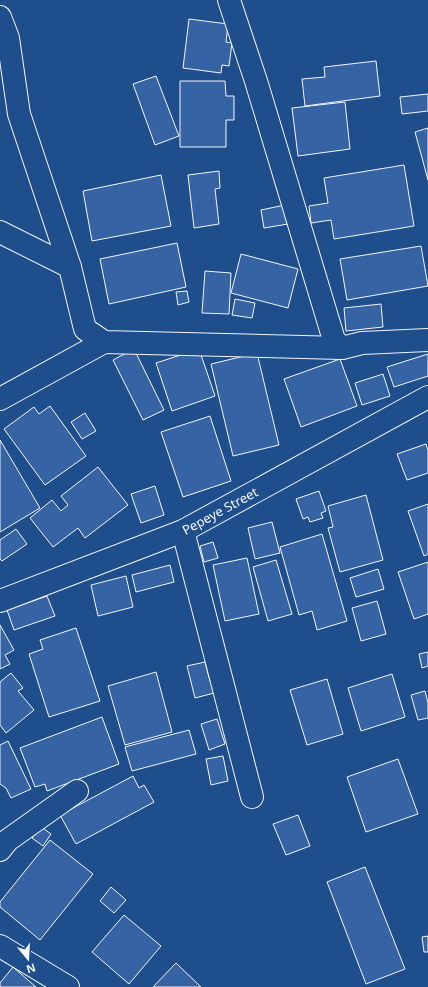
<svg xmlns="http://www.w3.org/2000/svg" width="428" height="987" viewBox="0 0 428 987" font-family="'Noto Sans',sans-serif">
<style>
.building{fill:#3563a3;stroke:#f2f6ff}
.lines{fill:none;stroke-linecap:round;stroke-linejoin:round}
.minor-casing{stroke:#f2f6ff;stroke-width:24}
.minor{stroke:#1f4e8c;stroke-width:22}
.labels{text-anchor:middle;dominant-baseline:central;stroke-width:3;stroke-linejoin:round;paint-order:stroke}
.street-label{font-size:13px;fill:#f2f6ff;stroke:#1f4e8c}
</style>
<rect width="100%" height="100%" fill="#1f4e8c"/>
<g class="building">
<path d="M189,19l39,5 -2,18 6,1 -3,23 -7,-1 -1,8 -38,-5z"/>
<path d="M376,61l4,35 -75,10 -3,-27 23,-2 -1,-10z"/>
<path d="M156,76l23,60 -24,9 -22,-61z"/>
<path d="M180,81h45l1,15h8v24h-8v27h-46z"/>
<path d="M428,94v17l-26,3 -2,-17z"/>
<path d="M345,102l5,47 -52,7 -6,-48z"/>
<path d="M428,128v52l-13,-48z"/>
<path d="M404,165l10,61 -80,13 -3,-19 -20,3 -2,-17 19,-3 -4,-25z"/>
<path d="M219,171l1,17 -5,1 4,35 -25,4 -6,-53z"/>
<path d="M161,175l10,51 -79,15 -9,-50z"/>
<path d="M285,205l3,19 -24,4 -3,-18z"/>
<path d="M177,243l9,44 -77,17 -9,-45z"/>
<path d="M421,246l7,40 -81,14 -7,-41z"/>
<path d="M241,254l57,15 -10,39 -57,-15z"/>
<path d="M205,271l26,2 -2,41 -27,-1z"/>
<path d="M187,291l2,11 -11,3 -2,-13z"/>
<path d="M235,299l20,4 -3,15 -20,-3z"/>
<path d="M381,304l2,23 -37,4 -2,-23z"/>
<path d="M134,349l30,61 -21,10 -30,-60z"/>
<path d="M199,349l16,47 -43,15 -16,-48z"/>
<path d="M257,353l22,92 -46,11 -22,-92z"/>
<path d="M428,354v22l-34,11 -7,-20z"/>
<path d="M340,359l17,47 -56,21 -17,-48z"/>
<path d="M383,374l7,22 -28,9 -7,-22z"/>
<path d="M50,406l36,50 -41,29 -41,-56 30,-22 5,7z"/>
<path d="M85,413l11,18 -14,8 -11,-17z"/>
<path d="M210,416l21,65 -48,16 -22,-65z"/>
<path d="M0,440l40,68 -40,24z"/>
<path d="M426,444l2,6v23l-21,7 -10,-26z"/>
<path d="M98,467l30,38 -43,33 -7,-10 -25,19 -23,-29 22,-18 9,11 7,-6 -7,-9z"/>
<path d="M155,486l9,29 -23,8 -10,-29z"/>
<path d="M319,491l7,20 -5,2 2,5 -13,4 -2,-5 -5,2 -7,-20z"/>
<path d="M366,495l17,65 -43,12 -12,-44 5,-1 -5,-21z"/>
<path d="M428,504v50l-4,2 -16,-45z"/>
<path d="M272,522l8,31 -25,6 -7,-31z"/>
<path d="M16,529l11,15 -25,17 -2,-2v-19z"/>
<path d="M322,534l25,87 -30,9 -5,-19 -13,4 -19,-68z"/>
<path d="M213,542l5,16 -14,4 -4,-16z"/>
<path d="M247,558l12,56 -34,7 -12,-56z"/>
<path d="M276,560l16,54 -24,7 -15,-54z"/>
<path d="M428,562v52l-14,5 -16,-47z"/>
<path d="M170,565l4,17 -38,10 -4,-17z"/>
<path d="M378,569l6,20 -28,8 -6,-19z"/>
<path d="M126,576l7,31 -35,9 -7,-31z"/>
<path d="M47,596l8,20 -41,14 -7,-20z"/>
<path d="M377,601l9,33 -25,7 -9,-33z"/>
<path d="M0,625l14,25 -9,5 5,9 -10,5z"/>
<path d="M76,628l24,73 -51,16 -20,-63 14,-5 -3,-9z"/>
<path d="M428,652v14l-6,2 -3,-14z"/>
<path d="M205,662l5,19 5,-1 3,12 -23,6 -8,-32z"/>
<path d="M156,672l16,60 -47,13 -17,-59z"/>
<path d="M11,673l12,15 -5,3 16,19 -28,23 -6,-8v-43z"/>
<path d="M392,674l13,43 -44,14 -13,-43z"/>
<path d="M327,679l16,55 -36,11 -17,-55z"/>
<path d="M425,691l3,12v15l-10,2 -7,-25z"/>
<path d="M102,717l17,47 -72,27 -2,-7 -10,3 -15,-39z"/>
<path d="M217,719l8,25 -16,6 -8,-26z"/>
<path d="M189,730l7,24 -64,17 -7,-24z"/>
<path d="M8,741l23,48 -20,9 -5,-10 -6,-4v-39z"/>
<path d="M223,756l5,25 -17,4 -5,-26z"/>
<path d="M398,759l20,55 -52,18 -19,-55z"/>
<path d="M133,776l6,12 5,-3 10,17 -78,42 -16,-29z"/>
<path d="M298,815l12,31 -24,9 -13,-31z"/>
<path d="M40,826l11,8 -8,12 -11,-8z"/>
<path d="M50,840l43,34 -53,66 -40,-33v-5z"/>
<path d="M365,867l40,102 -39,15 -39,-102z"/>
<path d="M111,887l15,13 -12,13 -14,-12z"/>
<path d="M124,915l37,31 -32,38 -37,-32z"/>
<path d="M428,936v16h-4l-2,-15z"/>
<path d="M176,963l25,24h-48z"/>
<path d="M13,967l23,20h-36v-4z"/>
</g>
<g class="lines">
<g class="minor-casing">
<g id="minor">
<path d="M229,0l27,81 78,259 8,8 20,-5 66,-3"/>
<path d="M0,17l8,21 11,76 51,153 15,62 19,13 238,6"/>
<path d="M0,232l70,35"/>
<path d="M0,399l104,-57"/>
<path d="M183,531l69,266"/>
<path id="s1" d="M0,601l183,-70 245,-134"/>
<path d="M0,850l8,-10 69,-49"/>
<path d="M0,946l68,41"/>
</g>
</g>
<use href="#minor" class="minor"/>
</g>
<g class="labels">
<g class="street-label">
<text stroke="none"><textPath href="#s1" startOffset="238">Pepeye Street</textPath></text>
</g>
</g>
<g transform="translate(28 959) rotate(162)" stroke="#1f4e8c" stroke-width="3" paint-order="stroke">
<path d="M0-3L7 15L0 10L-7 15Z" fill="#f2f6ff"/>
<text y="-6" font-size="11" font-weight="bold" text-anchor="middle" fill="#f2f6ff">N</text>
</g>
</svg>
